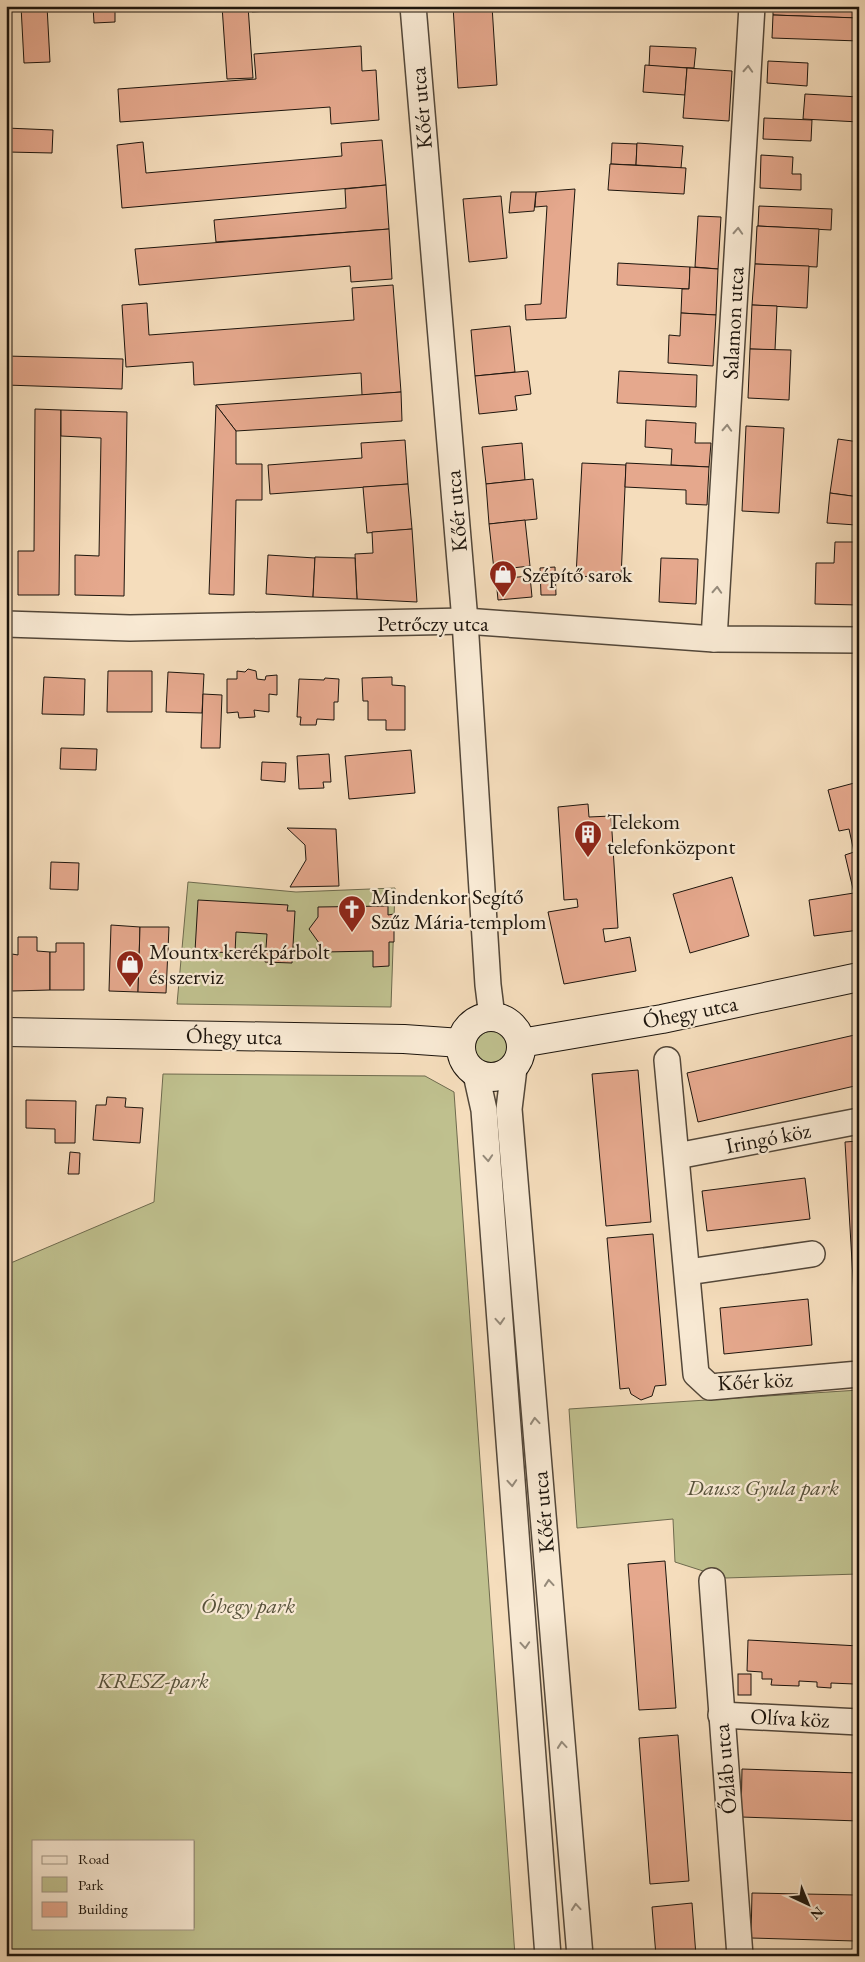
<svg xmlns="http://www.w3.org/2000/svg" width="865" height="1962" viewBox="0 0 865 1962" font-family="'EB Garamond',serif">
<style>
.green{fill:#bfc08e;stroke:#6e6a4e;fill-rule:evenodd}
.building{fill:#e5a88d;stroke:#1d150d}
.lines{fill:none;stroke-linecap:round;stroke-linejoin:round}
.street-casing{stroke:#534739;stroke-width:28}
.secondary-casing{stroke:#1d150d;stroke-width:30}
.street{stroke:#f8e9d3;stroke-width:25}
.secondary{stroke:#f8e9d3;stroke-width:28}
.oneway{stroke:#958a7a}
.labels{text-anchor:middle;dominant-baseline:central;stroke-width:4.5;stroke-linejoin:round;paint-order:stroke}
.street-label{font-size:22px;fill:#1d150d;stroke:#f8e9d3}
.poi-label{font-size:22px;fill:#1d150d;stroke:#f8e9d3;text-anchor:start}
.park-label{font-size:22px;font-style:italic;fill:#56513a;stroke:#f8e9d3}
</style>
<rect width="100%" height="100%" fill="#f5ddbc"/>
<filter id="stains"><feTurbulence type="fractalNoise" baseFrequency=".004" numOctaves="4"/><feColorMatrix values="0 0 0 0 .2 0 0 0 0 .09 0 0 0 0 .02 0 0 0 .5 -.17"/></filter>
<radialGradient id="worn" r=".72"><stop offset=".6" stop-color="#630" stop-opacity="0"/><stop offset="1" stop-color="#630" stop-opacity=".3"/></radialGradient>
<g class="green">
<path d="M188,882l108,10 99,-4 -4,119 -214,-3z"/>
<circle cx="492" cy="1048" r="17"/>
<path d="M163,1074l262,2 29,16 61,864h-509v-691l148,-63zM34,1841h160v87h-160z"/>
<path d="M859,1390v184l-134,4 -50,-16 -2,-43 -96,9 -8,-119z"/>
</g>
<g class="building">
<path d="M21,6h26l3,56 -26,1z"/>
<path d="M93,6h22v16l-21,1z"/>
<path d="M222,6h26l5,72 -26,1z"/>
<path d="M252,6h86v1l-86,5z"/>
<path d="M453,6h39l5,79 -39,3z"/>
<path d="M773,6h84l-1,12 -83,-3z"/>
<path d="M773,15l86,3v23l-87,-3z"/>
<path d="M361,46l1,25 14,-1 3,50 -48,4 -1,-17 -210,15 -2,-33 138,-10 -2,-25z"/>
<path d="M650,46l46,2 -2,20 -45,-2z"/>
<path d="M768,61l40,2 -1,23 -40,-3z"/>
<path d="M645,65l42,3 -2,27 -42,-3z"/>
<path d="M687,68l45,3 -3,50 -46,-3z"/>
<path d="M805,94l54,3v25l-56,-3z"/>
<path d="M764,118l48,2 -1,21 -48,-2z"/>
<path d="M6,128l47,2 -1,23 -44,-1 -2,22z"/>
<path d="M382,140l4,45 -264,23 -5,-63 26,-3 3,31 196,-17 -1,-13z"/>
<path d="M612,143l25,1 -1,21 -25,-1z"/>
<path d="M637,143l46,3 -2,22 -45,-3z"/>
<path d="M761,155l32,2 -1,17h9v16l-41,-2z"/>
<path d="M610,164l76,4 -2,26 -76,-4z"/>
<path d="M386,185l3,44 -173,13 -2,-22 132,-12 -1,-19z"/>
<path d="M575,189l-9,129 -40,2 -1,-15 16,-1 6,-98 -12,1 1,-15z"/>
<path d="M511,192h25l-2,19 -25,2z"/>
<path d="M501,196l6,62 -38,4 -6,-63z"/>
<path d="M759,206l73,3 -1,21 -73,-4z"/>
<path d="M698,216l23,1 -3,52 -23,-2z"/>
<path d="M757,226l62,3 -2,38 -62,-3z"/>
<path d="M389,229l3,50 -41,3 -1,-16 -211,19 -4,-36z"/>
<path d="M618,263l72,4 -1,22 -72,-4z"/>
<path d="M755,264l54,2 -2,42 -55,-3z"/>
<path d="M690,267l28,2 -2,46 -35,-2 1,-24h7z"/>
<path d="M393,285l8,107 -39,3 -1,-22 -167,12 -1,-23 -67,5 -4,-62 25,-2 2,32 205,-15 -2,-32z"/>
<path d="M752,305l25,1 -2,44 -25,-1z"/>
<path d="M681,313l35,2 -3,51 -45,-3 1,-28 11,1z"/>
<path d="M510,326l5,46 -40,4 -4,-46z"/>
<path d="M750,349l41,1 -2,50 -41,-2z"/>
<path d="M6,356l117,3 -1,30 -116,-4z"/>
<path d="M528,371l3,23 -16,2 2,14 -38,4 -4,-38z"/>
<path d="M619,371l78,4 -1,32 -79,-4z"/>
<path d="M401,392l1,29 -166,10 -20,-26z"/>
<path d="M216,405l20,26v33h26v36h-26l-2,95 -25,-1z"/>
<path d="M35,409l26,1 -2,185h-41v-44h16z"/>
<path d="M61,410l66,2 -3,184 -49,-1v-40l24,1 2,-118 -40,-2z"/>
<path d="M646,420l50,3 -1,20h16l-2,24 -38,-2 1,-16 -27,-2z"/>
<path d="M746,426l38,2 -5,85 -37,-2z"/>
<path d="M838,439l21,3v55l-29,-4z"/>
<path d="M405,440l3,44 -138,10 -2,-29 94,-7 -1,-15z"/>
<path d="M522,443l3,37 -39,4 -4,-37z"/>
<path d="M582,463l44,2 -5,113 -45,-2z"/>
<path d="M626,463l83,4 -2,38 -21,-1v-14l-61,-3z"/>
<path d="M533,479l4,40 -48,5 -3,-40z"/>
<path d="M408,484l4,45 -45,4 -4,-46z"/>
<path d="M830,493l29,4 -3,28 -29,-2z"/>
<path d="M525,520l5,46 -36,4 -5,-46z"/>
<path d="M412,529l5,73 -60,-3 -2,-45 18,-1 -1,-21z"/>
<path d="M854,538h5v67l-44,-1 1,-41h18l1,-21h19z"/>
<path d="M268,555l47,3 -2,39 -47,-3z"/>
<path d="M315,557l40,1 2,41 -44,-2z"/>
<path d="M661,558l37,1 -2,45 -37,-2z"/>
<path d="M555,567l1,28h-15l-1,-27z"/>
<path d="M530,576l2,21 -34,3 -2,-21z"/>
<rect x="6" y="650" width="4" height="45"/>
<path d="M248,669l8,2 1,8 8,1 1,-4 11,-1v20l-8,-1v18l-15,-2 1,7 -16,1 -1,-6 -11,1v-34h10v-8l8,1z"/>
<path d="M108,671h44v41h-45z"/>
<path d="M168,672l36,2 -2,39 -36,-1z"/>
<path d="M44,677l41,2 -1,36 -42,-1z"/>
<path d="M392,677v8l13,1v44h-19v-10h-18v-19h-5l-1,-23z"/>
<path d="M325,678l14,1 -1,23h-4v18l-17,-1 -1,6h-16l1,-8h-4l2,-38 25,1z"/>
<path d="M203,694l19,1 -2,53h-19z"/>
<path d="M61,748l36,1 -1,21 -36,-1z"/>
<path d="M411,750l4,43 -66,6 -4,-43z"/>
<path d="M329,754l2,28h-8l1,6 -25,1 -2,-33z"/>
<path d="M262,762l24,1 -1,19 -24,-2z"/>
<path d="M858,782l1,148 -45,6 -5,-36 45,-7 -9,-38 9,-3 -5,-23 -10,2 -11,-41z"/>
<path d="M588,804l1,13 22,-1 7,112 -15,1 2,13 25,-5 6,34 -72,13 -16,-72 30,-5 -1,-8 -13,1 -6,-93z"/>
<path d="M287,828l49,1 3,57 -49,1 16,-27 -1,-15z"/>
<path d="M51,862l28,1 -1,27 -28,-1z"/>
<path d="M732,877l17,59 -59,17 -17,-59z"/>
<path d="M198,900l90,5 -1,6h8l-3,52 -27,-1 2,-28 -31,-2 -1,21 -40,-2z"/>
<path d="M388,906v9l6,-1v28h-5v24l-16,1v-16l-48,1 -5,7 -6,-5 1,-4 4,-2v-5l-10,-14 9,-12v-10z"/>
<path d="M111,925l29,2 -2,65 -29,-1z"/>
<path d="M140,927h29l-3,66 -28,-1z"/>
<path d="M18,937h19v14l13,1v38l-38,1v-37l6,1z"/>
<path d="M56,943h28v47h-34v-38h6z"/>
<path d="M859,1034v51l-161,37 -11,-49z"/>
<path d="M638,1070l13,152 -45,4 -14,-152z"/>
<path d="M107,1097l19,1 -1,9 18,1 -3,35 -47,-3 3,-35h10z"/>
<path d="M26,1100l50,1 -1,42h-20v-14l-29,-1z"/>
<path d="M859,1141v206h-2l-12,-205z"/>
<path d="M70,1152l10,1 -1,21h-11z"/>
<path d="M805,1178l5,41 -103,12 -5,-40z"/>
<path d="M653,1234l13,151 -11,1 -3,10 -11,4 -10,-6 -2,-6 -9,1 -13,-151z"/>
<path d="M808,1299l4,46 -88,9 -4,-46z"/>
<path d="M665,1561l11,147 -37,2 -11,-146z"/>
<path d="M748,1640l111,6v31h-4l-1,7 -23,-1v5l-14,-1v-5l-18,-1v5l-28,-1 1,-6h-10v-7l-15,-1z"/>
<rect x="738" y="1674" width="13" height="21"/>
<path d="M678,1735l11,146 -39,3 -11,-146z"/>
<path d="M742,1769l117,4v48l-118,-4z"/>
<path d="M752,1893l104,2 -1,46 -104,-3z"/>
<path d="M692,1903l4,53h-40l-4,-49z"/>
</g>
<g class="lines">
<g class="street-casing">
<g id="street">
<path d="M413,6l52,615 23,364 4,32"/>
<path d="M6,624l124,4 335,-7 249,18 145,1"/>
<path d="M714,639l38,-633"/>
<path d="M667,1060l29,314 14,13 149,-13"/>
<path d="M514,1068l-5,41 71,847"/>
<path d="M476,1074l8,36 64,846"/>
<path d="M677,1156l182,-35"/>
<path d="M688,1272l124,-18"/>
<path d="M712,1581l28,375"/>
<path d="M721,1715l138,7"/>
</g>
</g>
<g class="secondary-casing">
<g id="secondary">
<circle cx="491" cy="1047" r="30"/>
<path d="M6,1032l398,7 57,4"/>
<path d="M521,1043l141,-24 197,-42"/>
</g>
</g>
<use href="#street" class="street"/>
<use href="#secondary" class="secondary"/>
</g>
<defs><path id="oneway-chevron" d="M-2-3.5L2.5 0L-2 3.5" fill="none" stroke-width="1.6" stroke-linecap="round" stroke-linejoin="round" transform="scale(1.25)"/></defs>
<g class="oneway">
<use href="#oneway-chevron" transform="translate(748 69) rotate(-87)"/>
<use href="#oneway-chevron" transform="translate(738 231) rotate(-87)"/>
<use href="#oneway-chevron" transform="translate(727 428) rotate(-87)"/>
<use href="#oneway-chevron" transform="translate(717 590) rotate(-87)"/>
<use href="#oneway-chevron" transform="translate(488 1158) rotate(86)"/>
<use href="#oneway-chevron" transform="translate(500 1321) rotate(86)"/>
<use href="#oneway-chevron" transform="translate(535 1421) rotate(-95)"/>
<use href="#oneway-chevron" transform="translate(512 1483) rotate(86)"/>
<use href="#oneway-chevron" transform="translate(549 1583) rotate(-95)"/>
<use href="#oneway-chevron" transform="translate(525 1645) rotate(86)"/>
<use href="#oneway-chevron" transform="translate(562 1745) rotate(-95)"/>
<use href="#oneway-chevron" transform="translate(576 1907) rotate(-95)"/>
</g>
<defs>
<g id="shop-pin" transform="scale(1.4375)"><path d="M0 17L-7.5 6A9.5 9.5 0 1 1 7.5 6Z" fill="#8f2418" stroke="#f8e9d3"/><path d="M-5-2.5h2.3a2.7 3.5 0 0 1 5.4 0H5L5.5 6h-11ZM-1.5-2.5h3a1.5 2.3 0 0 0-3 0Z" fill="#fff"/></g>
<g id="building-pin" transform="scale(1.4375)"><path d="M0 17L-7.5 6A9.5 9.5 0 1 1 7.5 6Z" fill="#8f2418" stroke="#f8e9d3"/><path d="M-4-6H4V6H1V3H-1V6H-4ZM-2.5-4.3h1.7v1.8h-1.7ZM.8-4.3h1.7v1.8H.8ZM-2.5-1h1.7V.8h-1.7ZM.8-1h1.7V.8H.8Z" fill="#fff"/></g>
<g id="church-pin" transform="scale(1.4375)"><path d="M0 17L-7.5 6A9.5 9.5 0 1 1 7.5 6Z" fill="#8f2418" stroke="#f8e9d3"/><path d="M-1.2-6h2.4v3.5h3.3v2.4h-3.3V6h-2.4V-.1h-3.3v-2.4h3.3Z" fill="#fff"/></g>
</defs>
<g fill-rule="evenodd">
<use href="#shop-pin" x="503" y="574"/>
<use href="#building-pin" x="588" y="834"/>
<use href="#church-pin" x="352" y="909"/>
<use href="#shop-pin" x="130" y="964"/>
</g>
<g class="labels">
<g class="street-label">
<text transform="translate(421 108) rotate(-95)">Kőér utca</text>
<text transform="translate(733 323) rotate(-87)">Salamon utca</text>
<text transform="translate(456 511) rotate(-95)">Kőér utca</text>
<text x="433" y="623">Petrőczy utca</text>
<text transform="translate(690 1012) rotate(-11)">Óhegy utca</text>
<text transform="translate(234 1036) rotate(1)">Óhegy utca</text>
<text transform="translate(768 1138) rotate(-11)">Iringó köz</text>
<text transform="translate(755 1381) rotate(-3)">Kőér köz</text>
<text transform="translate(543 1512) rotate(-95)">Kőér utca</text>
<text transform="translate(790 1718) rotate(3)">Olíva köz</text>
<text transform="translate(725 1769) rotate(-95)">Őzláb utca</text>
</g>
<g class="poi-label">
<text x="522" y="574">Szépítő sarok</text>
<text x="607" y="821">Telekom<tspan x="607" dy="25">telefonközpont</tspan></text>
<text x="371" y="896">Mindenkor Segítő<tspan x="371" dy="25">Szűz Mária-templom</tspan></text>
<text x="149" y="951">Mountx kerékpárbolt<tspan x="149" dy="25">és szerviz</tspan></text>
</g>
<g class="park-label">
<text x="763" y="1487">Dausz Gyula park</text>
<text x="248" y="1605">Óhegy park</text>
<text x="153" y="1680">KRESZ-park</text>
</g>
</g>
<rect width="865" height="1962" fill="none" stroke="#f5ddbc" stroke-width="25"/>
<rect x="8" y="8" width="850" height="1947" fill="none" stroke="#1d150d" stroke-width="2.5"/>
<rect x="12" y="12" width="840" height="1937" fill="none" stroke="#1d150d"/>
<rect x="32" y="1840" width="162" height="90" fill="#f8e9d3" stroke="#a09484"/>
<rect x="42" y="1856" width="25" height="8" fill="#f8e9d3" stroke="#a09484"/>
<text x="78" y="1864" font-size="15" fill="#1d150d">Road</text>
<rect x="42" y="1877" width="25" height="15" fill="#bfc08e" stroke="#a09484"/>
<text x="78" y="1890" font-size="15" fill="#1d150d">Park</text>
<rect x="42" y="1902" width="25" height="15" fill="#e5a88d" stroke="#a09484"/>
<text x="78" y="1914" font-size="15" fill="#1d150d">Building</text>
<g transform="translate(808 1904) rotate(136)" stroke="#f8e9d3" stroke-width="4" paint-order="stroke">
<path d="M0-4L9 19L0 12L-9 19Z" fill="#1d150d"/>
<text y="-8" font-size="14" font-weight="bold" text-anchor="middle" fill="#1d150d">N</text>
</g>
<rect width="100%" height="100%" filter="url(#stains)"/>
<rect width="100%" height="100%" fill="url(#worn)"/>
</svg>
